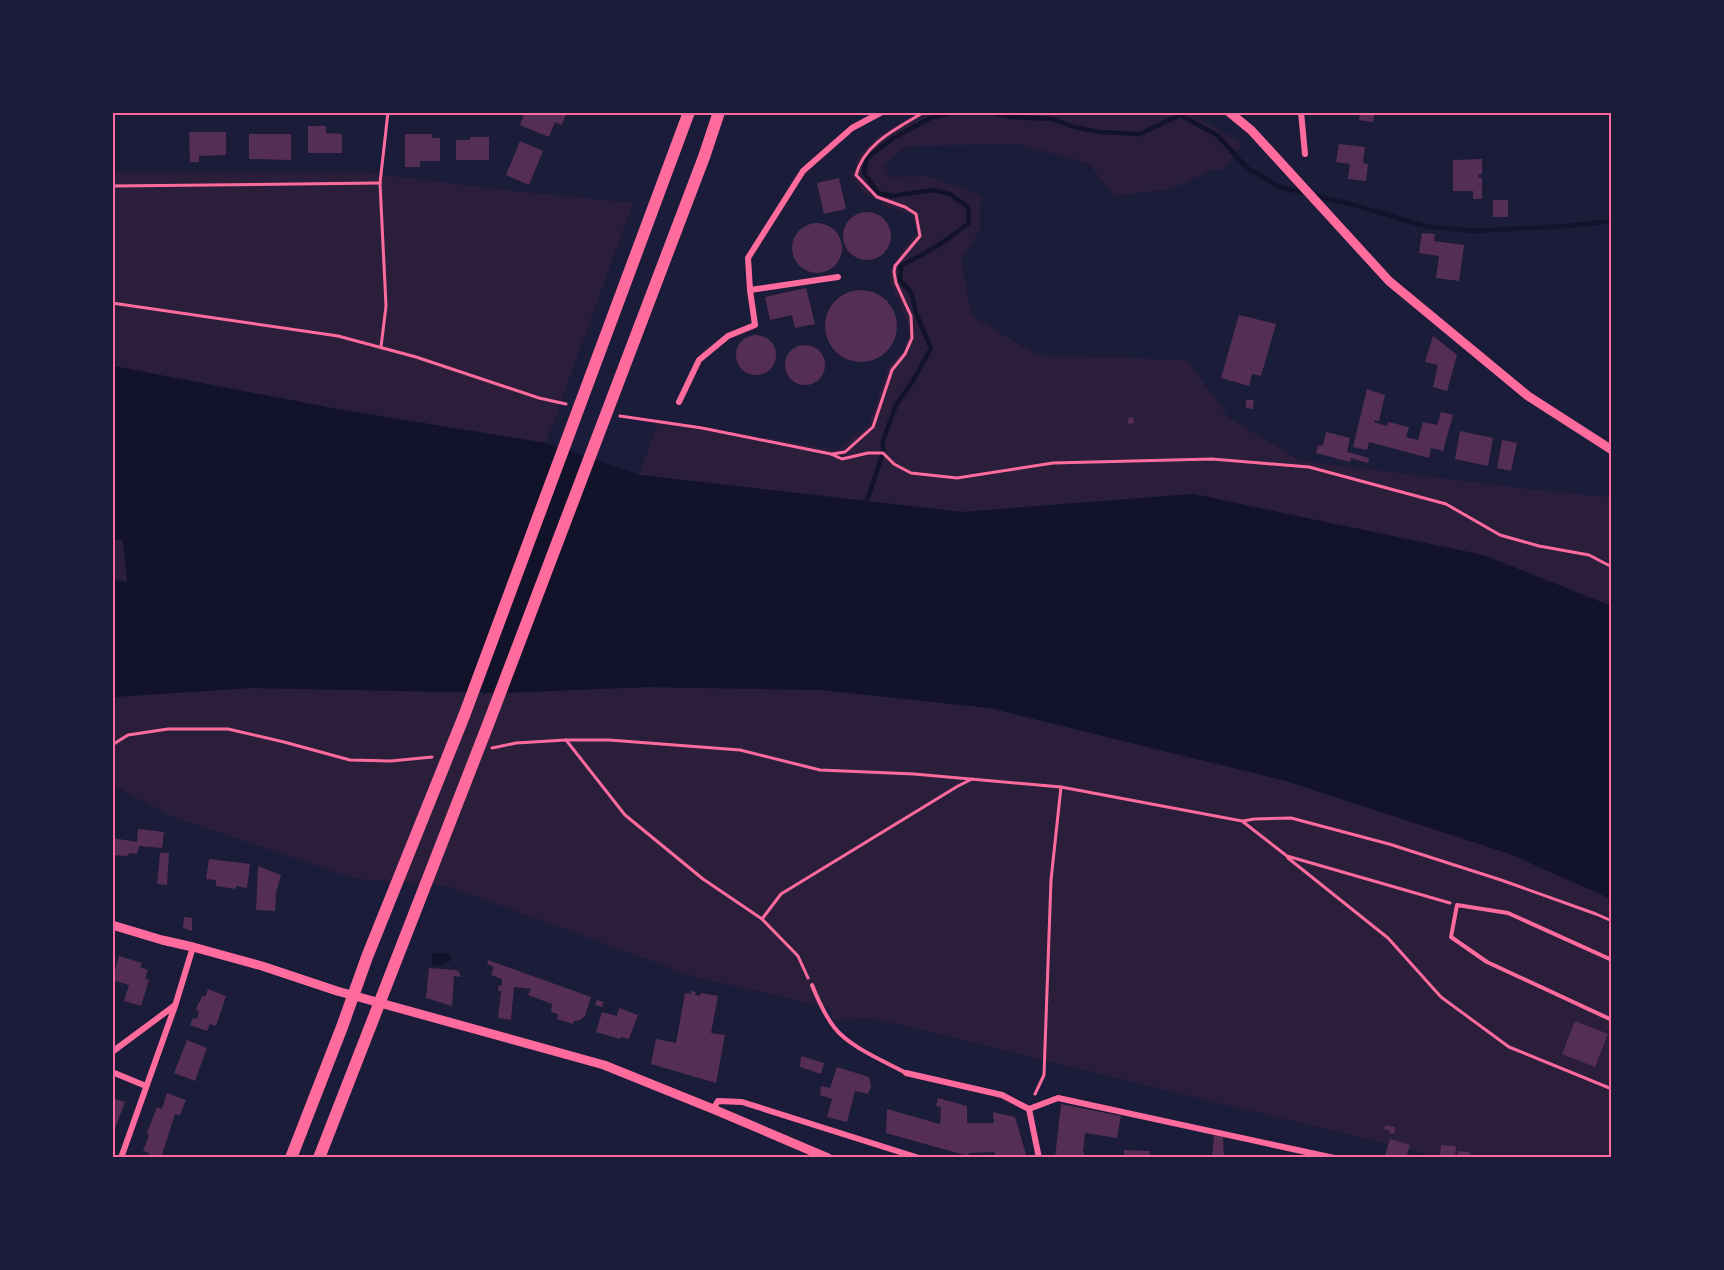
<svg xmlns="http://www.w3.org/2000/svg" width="1724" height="1270" viewBox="0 0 1724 1270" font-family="'DM Sans',sans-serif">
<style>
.green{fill:#2a1e3b}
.water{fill:#12122b}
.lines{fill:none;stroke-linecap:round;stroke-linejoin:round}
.stream{stroke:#12122b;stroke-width:4.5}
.building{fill:#542f53}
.path{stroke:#ff6b9d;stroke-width:3}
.service{stroke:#ff6b9d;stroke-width:4}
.minor{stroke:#ff6b9d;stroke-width:6}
.tertiary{stroke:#ff6b9d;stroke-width:9}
.trunk{stroke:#ff6b9d;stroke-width:12}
.neatline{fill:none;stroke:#ff6b9d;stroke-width:2}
</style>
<rect width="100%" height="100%" fill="#1b1b3a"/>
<g class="green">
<path d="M1101,112l24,4 14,-4 49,1 55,30 -20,27 -10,-1 -41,20 -57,7 -27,-33 -71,-19 -110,2 -23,19 6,12 38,-1 53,19 -1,35 -19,30 11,56 65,39 150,5 42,58 72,43 253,31 57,5v109l-122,-49 -296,-63 -231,18 -323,-37 20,-56 177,31 33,-25 20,-60 14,-15 6,-18 -5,-20 -14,-29v-13l13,-21 14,-17 -5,-17 -27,-9 -21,-13 -12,-15 6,-22 20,-20 37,-23z"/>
<path d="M112,172h249l136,17 136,14 -87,240 -209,-34 -224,-43z"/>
<path d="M112,539l11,1 4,43 -14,-3z"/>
<path d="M648,687l173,3 169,18 296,73 224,73 101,45v258h-172l-567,-139 -39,3 -3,-13 -135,-31 -245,-90 -94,-8 -186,-63 -57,-31v-88l138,-9 251,5z"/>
</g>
<g class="water">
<path d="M113,366l224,43 209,34 94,32 322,37 231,-18 290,61 128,51v293l-101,-45 -224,-73 -296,-73 -169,-18 -173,-3 -146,6 -251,-5 -138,9v-117l14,2 -4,-42 -10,-1z"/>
<path d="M434,953h13l4,2v4c-3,6 -13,8 -19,5v-10z"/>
</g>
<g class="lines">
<g class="stream">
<path d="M986,112l26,5 40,2 22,8 25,5 41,2 40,-19 37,20 30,33 32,19 71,17 75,22 47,5 95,-5 45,-5"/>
<path d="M865,506l18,-53v-12l13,-36 17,-24 18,-33 -15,-35 -4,-19 -12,-14 1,-14 38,-21 30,-22 -1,-16 -18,-13 -17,-4 -41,6 -14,-3 -14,-20 3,-15 25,-19 38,-21 25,-6"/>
</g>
</g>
<g class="building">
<path d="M525,112l7,1 35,-1 -5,13 -7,-3 -6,15 -29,-12z"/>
<path d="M1360,112h15l-2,10 -14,-2z"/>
<path d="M308,126h18v7l16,1v19h-34z"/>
<path d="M189,132h37v23l-27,1v6h-9z"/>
<path d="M249,134h42v26l-42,-1z"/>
<path d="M405,134h27v4h8v23h-20v6h-15z"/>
<path d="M470,137h19v23h-33v-20h14z"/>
<path d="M520,141l23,10 -14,34 -23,-10z"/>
<path d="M1339,144l26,3 -2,16 5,1 -2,17 -18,-2 2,-15 -14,-2z"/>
<path d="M1482,159v15h-3l-1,3 4,1v21h-9v-8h-20v-31z"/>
<path d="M839,178l7,31 -22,5 -7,-31z"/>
<rect x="1493" y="200" width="15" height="17"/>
<circle cx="867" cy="236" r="24"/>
<circle cx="817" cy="248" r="25"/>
<path d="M1422,233l13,1 -1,7 30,4 -5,36 -23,-3 3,-22 -20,-3z"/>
<path d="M806,288l9,36 -20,4 -3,-13 -22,5 -5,-23z"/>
<circle cx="861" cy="326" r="36"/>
<path d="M1239,315l37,9 -15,52 -9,-2 -3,12 -28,-8z"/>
<circle cx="756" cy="355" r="20"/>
<path d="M1433,336l24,19 -10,36 -14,-4 5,-22 -13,-3z"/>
<circle cx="805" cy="365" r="20"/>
<path d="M1367,389l18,6 -6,26 -4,-1 -1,2 13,4 1,-4 21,5 -3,10 12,3 5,-18 14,3 4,-13 12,3 -10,36 -12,-3 -2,10 -60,-16 -2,8 -14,-3z"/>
<path d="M1246,400h8l-1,9 -7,-1z"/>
<path d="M1133,417l1,6 -5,1 -2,-5z"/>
<path d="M1460,431l33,7 -5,28 -33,-7z"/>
<path d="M1326,432l24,6 -3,14 22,6 -1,5 -17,-5 -1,4 -34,-9 2,-8 5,1z"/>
<path d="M1502,440l15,3 -6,28 -14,-3z"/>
<path d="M138,829l26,3 -2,16 -23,-2 -2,8 -8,-1 -1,3 -16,-1v-17l25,4z"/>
<path d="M160,853h9l-2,32 -10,-1z"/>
<path d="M209,859l41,5 -3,24 -11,-2v3l-20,-3v-6l-10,-1z"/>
<path d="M258,866l23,9 -5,18 -1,18 -19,-1z"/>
<path d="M184,917l8,1v13l-9,-3z"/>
<path d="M119,956l23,7 -2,4 8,3 -3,9 4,1 -8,26 -17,-5 5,-16 -17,-5z"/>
<path d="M488,960l103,37 -6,19 -5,4 -6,1 -1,3 -16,-5 1,-5 -7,-2 1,-8 -24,-9 3,-6 -17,-2 -3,33 -13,-2 3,-27h-3l1,-6 3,1v-7l-11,-4 3,-8 -7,-3z"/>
<path d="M429,968l27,2 3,2 2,5 -7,-1 -2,30 -26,-8z"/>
<path d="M208,989l18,7 -10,30 -6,-2 -3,7 -17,-6 3,-7 4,1 2,-7 -3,-3 3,-7h1l2,-6 3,1z"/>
<path d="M691,991l5,1 -1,3 5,1 1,-3 17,3 -7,37 14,2 -9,48 -65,-19 5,-25 20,4 9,-50 6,1z"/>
<path d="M597,1000l7,2 -2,5 -7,-2z"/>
<path d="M619,1008l19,7 -9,24 -8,-2 -1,2 -24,-7 6,-20 15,4z"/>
<path d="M1575,1021l33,13 -13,33 -33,-13z"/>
<path d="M187,1040l20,8 -12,33 -21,-8z"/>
<path d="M801,1056l23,7 -3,11 -21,-7z"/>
<path d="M837,1067l32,10 2,9 -3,8 -13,-3 -8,31 -20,-5 5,-18 -12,-4 1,-9 9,2z"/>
<path d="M167,1093l19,7 -6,15 -5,-1 -14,44h-13l1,-5 -6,-2 6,-16 -2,-1v-1l10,-26 5,2z"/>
<path d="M112,1098l13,4 -12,32h-1z"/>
<path d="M938,1098l29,8v17h27l-1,-11 22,5 12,41h-31l-2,-6 -25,1 -1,3 -82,-23 1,-24 53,15 1,-17 -5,-1z"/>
<path d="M1061,1104l60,12 -4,22 -32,-5 -2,19 3,6h-31z"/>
<path d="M1385,1125l10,2 -1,7 -5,-1 1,-2 -6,-2z"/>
<path d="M1214,1135l9,2 1,21h-12z"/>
<path d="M1390,1139l20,6 -4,13h-12l-9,-3z"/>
<path d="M1441,1145l15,1 -1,12h-15z"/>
<path d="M1124,1150l26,1 -1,7h-25z"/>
<path d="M1458,1151l12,1v5h-13z"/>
</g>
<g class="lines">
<g class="path">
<path d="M112,186l268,-3"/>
<path d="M112,303l226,33 78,21 123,41 27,6"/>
<path d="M381,347l5,-41 -6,-123 8,-71"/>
<path d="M620,416l82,12 129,26 11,5 26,-6h15l11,11 17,9 46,5 96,-15 159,-4 97,8 137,37 54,31 39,11 50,9 23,12"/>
<path d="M832,454l13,-2 28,-25 19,-57 13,-16 7,-16 -1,-22 -15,-33 -2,-11 1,-6 25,-30 -4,-22 -11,-7 -28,-10 -21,-22c8,-32 42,-47 68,-63"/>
<path d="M566,740l59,75 78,64 59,40 36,37 10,22"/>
<path d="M112,745l16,-10 40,-6h60l56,13 66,18 41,1 41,-4"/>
<path d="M492,748l24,-5 50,-3h43l131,10 80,20 94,4 147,13 181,34 45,35 163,47"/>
<path d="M1243,821l11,-2 37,-1 98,26 112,36 95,34 16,7"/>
<path d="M1288,858l100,80 53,59 68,50 103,42"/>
<path d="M762,919l19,-25 177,-108 14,-7"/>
<path d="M1035,1094l9,-19 7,-195 10,-93"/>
</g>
<g class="service">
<path d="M1612,960l-104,-47 -51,-8 -6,32 36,25 125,58"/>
<path d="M812,985c6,15 12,29 22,42 15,20 50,34 72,46"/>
</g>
<g class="minor">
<path d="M1301,112l4,42"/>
<path d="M750,290l88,-13"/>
<path d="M679,402l20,-42 29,-24 27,-11 -5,-35 -2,-32 55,-87 49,-43 30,-16"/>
<path d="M112,1052l62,-46"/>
<path d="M112,1072l34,14"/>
<path d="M906,1073l96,22 27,14"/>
<path d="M713,1109l5,-8 24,1 177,56"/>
<path d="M1029,1109l29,-11 276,60"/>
<path d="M1029,1109l10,49"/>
<path d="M121,1158l54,-152 18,-59"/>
</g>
<g class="tertiary">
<path d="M1229,112l22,18 138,151 139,115 84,54"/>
<path d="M112,925l50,15 31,7 69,19 75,25 267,74 109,44 115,49"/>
</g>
<g class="trunk">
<path d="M291,1158l51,-131 25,-70 97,-241 225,-604"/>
<path d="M319,1158l170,-436 215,-565 15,-45"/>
</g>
</g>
<rect width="1724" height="1270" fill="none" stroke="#1b1b3a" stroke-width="228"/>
<rect x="114" y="114" width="1496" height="1042" class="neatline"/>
</svg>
